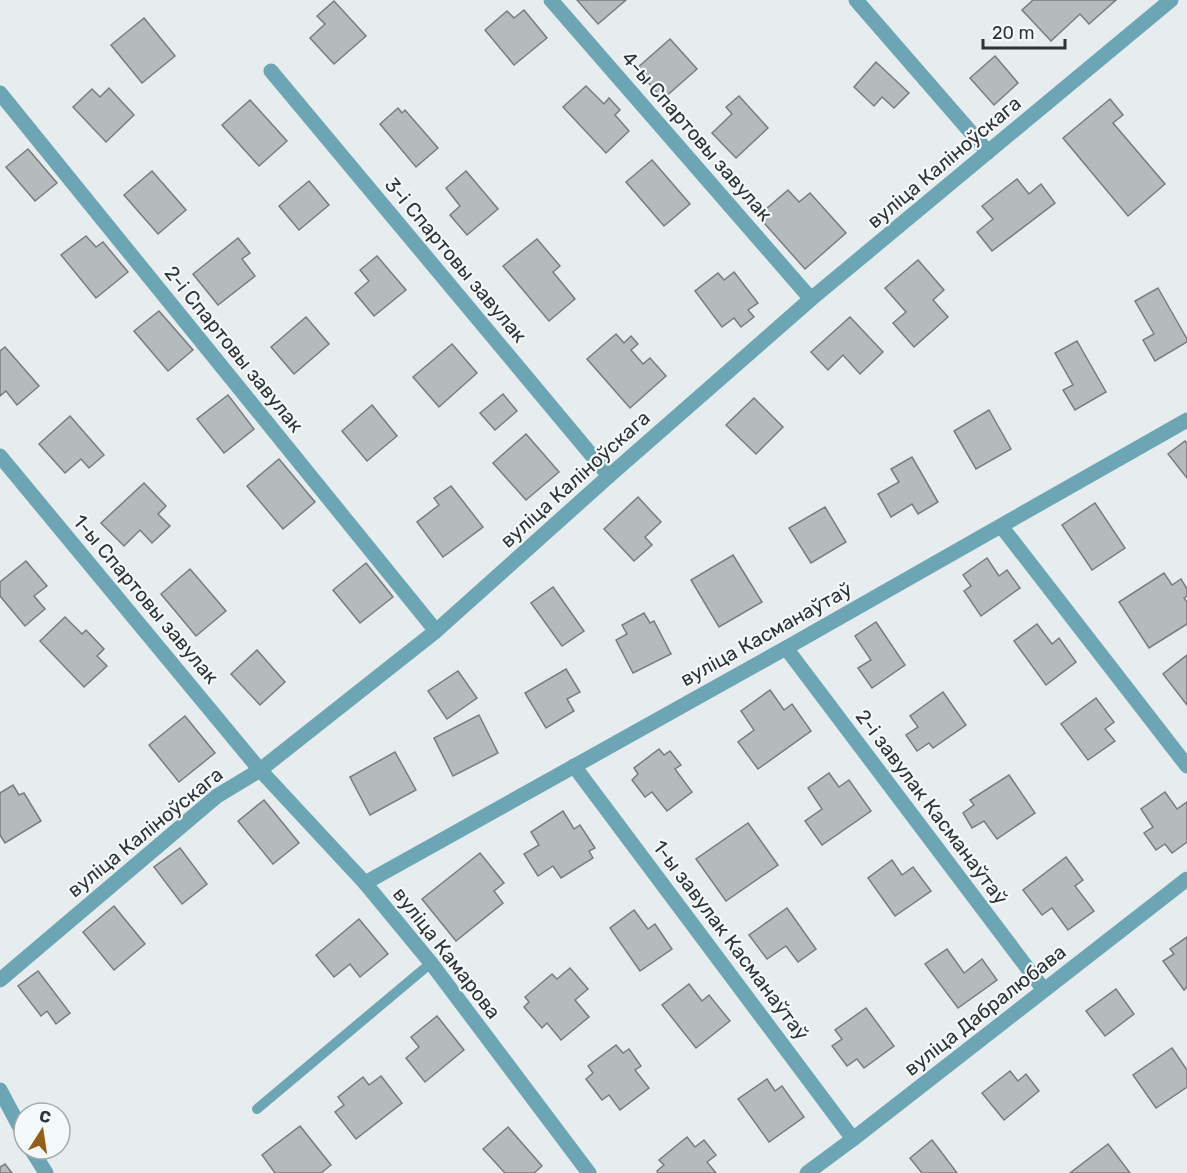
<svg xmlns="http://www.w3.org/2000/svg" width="1187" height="1173" viewBox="0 0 1187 1173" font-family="Rubik,sans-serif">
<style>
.building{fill:#b5bbbc;stroke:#787d7f;stroke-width:1.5}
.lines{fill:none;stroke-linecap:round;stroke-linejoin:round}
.lane{stroke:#6ca6b5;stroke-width:10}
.street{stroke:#6ca6b5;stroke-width:15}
.labels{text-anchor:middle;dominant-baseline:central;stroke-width:4.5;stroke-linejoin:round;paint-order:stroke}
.street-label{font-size:20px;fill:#303333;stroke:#f4fafb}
</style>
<rect width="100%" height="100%" fill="#e7ecee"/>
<g class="building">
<path d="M577,0h49l-28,24z"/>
<path d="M1033,0h83l-27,24 -9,-10 -29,27 -29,-31z"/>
<path d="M334,1l32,35 -32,28 -24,-26 15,-14 -8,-8z"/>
<path d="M524,10l23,28 -33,27 -29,-35 22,-19 7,7z"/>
<path d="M144,18l31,38 -33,27 -31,-38z"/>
<path d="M670,39l27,30 -34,30 -27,-30z"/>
<path d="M995,56l23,27 -24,22 -24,-27z"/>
<path d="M876,62l33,31 -15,15 -12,-11 -8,9 -20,-19z"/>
<path d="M586,86l18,18 5,-6 11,12 -5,5 14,16 -23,22 -43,-46z"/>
<path d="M109,88l25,27 -28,27 -33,-35 19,-18 8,8z"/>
<path d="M739,96l29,32 -32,30 -24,-25 20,-19 -6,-7z"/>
<path d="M1110,99l13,16 -10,8 52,61 -37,32 -65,-78z"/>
<path d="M250,100l37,41 -28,25 -37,-41z"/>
<path d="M398,108l4,5 3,-3 33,38 -22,19 -36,-43z"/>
<path d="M28,149l29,34 -22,18 -29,-34z"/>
<path d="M652,160l38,44 -26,22 -38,-44z"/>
<path d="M152,171l34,39 -28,24 -34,-39z"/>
<path d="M466,171l32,38 -31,26 -17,-20 10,-9 -14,-18z"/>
<path d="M1017,179l12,15 12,-10 14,19 -63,48 -15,-19 16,-13 -11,-13z"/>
<path d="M309,181l20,24 -30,25 -20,-24z"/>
<path d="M788,190l11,12 11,-9 36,40 -41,36 -47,-53z"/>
<path d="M86,236l10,11 7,-5 25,30 -32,26 -35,-43z"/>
<path d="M238,238l12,15 -8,6 13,17 -37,29 -25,-31z"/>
<path d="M537,239l23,27 -7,6 22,27 -26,22 -46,-55z"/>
<path d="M377,256l29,34 -32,26 -19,-23 14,-12 -9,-11z"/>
<path d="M918,260l26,30 -11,10 15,17 -34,30 -21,-24 13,-11 -21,-24z"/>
<path d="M734,272l24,31 -10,7 6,7 -13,10 -7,-9 -12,9 -27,-36 23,-18 6,7z"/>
<path d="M1158,288l29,51v3l-32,19 -12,-21 11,-6 -19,-33z"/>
<path d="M159,311l34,39 -25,21 -34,-40z"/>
<path d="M306,317l23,27 -35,30 -23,-27z"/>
<path d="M850,317l33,35 -23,22 -17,-19 -15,15 -17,-18z"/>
<path d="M616,334l8,9 7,-7 7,8 -7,6 12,14 7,-6 16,18 -36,32 -43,-49z"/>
<path d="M1077,341l29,51 -31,18 -12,-20 10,-5 -18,-32z"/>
<path d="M452,344l25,29 -38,34 -26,-30z"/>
<path d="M5,347l34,39 -22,19 -11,-14 -6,5v-45z"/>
<path d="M503,394l14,17 -22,19 -15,-17z"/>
<path d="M228,395l26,34 -30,24 -27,-34z"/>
<path d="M754,398l29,29 -27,27 -30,-29z"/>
<path d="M372,405l25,31 -30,25 -25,-30z"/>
<path d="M989,410l22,39 -35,20 -22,-38z"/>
<path d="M70,416l34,39 -15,13 -8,-9 -16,14 -26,-29z"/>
<path d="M526,434l33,38 -33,28 -33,-37z"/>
<path d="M1185,441l2,2v35l-19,-24z"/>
<path d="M912,457l26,45 -20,12 -6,-10 -21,13 -13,-23 21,-12 -8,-13z"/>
<path d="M279,459l36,43 -32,27 -36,-43z"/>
<path d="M144,483l22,23 -8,8 12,12 -18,17 -12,-13 -16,16 -23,-23z"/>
<path d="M451,486l32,41 -40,30 -26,-35 22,-17 -5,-7z"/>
<path d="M638,497l23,25 -16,15 7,8 -18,16 -30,-32z"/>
<path d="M1095,503l30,45 -33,22 -30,-45z"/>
<path d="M825,507l21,35 -35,21 -22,-35z"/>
<path d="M733,555l29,47 -43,25 -28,-47z"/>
<path d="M987,558l12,18 8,-6 13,18 -39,28 -17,-25 7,-5 -8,-11z"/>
<path d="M26,561l21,25 -13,10 11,13 -20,17 -25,-30v-14z"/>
<path d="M366,563l27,34 -33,26 -27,-33z"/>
<path d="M190,569l36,42 -30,25 -35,-42z"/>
<path d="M1164,573l8,12 9,-6 6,10v7l-3,2 3,4v22l-38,24 -30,-46z"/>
<path d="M553,587l31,44 -22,15 -31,-43z"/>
<path d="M644,613l6,10 4,-2 17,33 -38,19 -17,-33 11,-6 -5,-9z"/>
<path d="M65,617l17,17 4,-4 18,19 -7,7 10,10 -23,21 -44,-46z"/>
<path d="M876,622l29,43 -33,23 -14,-20 13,-8 -16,-24z"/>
<path d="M1037,624l15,20 7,-6 17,24 -30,23 -32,-44z"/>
<path d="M257,650l28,32 -25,23 -29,-31z"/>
<path d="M1187,655v50l-24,-31z"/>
<path d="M566,669l14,23 -13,7 7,12 -28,17 -21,-35z"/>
<path d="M458,671l19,27 -30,21 -19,-28z"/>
<path d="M770,690l14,20 8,-6 19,27 -53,38 -20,-27 16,-12 -13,-19z"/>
<path d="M943,692l23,33 -33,23 -4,-5 -12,8 -11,-16 12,-8 -8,-11z"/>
<path d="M1096,698l18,24 -9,7 10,12 -27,19 -27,-36z"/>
<path d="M479,715l19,38 -45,23 -19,-38z"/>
<path d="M185,716l30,37 -36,29 -30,-37z"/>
<path d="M659,749l5,6 6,-4 11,14 -6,4 17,23 -25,19 -15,-19 -7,5 -13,-17 6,-6 -4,-6z"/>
<path d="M395,752l21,38 -46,25 -20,-38z"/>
<path d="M829,773l10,14 10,-7 22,31 -49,34 -17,-24 17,-12 -14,-21z"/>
<path d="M1009,775l26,38 -38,26 -13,-18 -12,7 -9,-15 11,-8 -4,-5z"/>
<path d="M13,785l6,10 5,-2 17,28 -36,22 -5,-8v-42z"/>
<path d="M1165,792l12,17 10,-7v40l-15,11 -7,-9 -9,6 -12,-17 9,-6 -12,-18z"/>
<path d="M264,800l35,43 -26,21 -35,-43z"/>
<path d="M563,811l11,18 6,-4 15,23 -6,3 4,7 -32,20 -8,-12 -15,10 -14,-22 15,-9 -8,-13z"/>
<path d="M748,823l30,42 -52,36 -30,-42z"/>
<path d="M180,848l27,36 -25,20 -28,-37z"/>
<path d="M480,853l24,30 -10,8 9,12 -47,38 -34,-42z"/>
<path d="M1066,857l17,23 -8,6 19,25 -26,19 -16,-22 -10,7 -19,-25z"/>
<path d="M892,860l10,15 11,-8 18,24 -36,25 -27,-38z"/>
<path d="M114,906l31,38 -31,26 -31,-38z"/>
<path d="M787,908l29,41 -18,13 -12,-16 -19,13 -18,-24z"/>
<path d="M634,910l14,19 7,-5 17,25 -32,22 -30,-43z"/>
<path d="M359,919l29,35 -28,23 -10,-13 -16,13 -18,-22z"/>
<path d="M1187,937v50l-3,3 -21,-29 11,-7 -4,-5z"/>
<path d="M947,949l17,24 18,-14 15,21 -39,28 -33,-44z"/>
<path d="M570,968l18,21 -13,11 14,17 -28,23 -14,-17 -5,5 -18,-21 5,-5 -4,-5 27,-23 5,5z"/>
<path d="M38,971l32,42 -14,11 -9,-13 -6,5 -23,-30z"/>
<path d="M689,984l13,17 7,-6 21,26 -34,27 -34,-43z"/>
<path d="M1116,989l18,25 -29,22 -19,-25z"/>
<path d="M866,1008l28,38 -30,22 -7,-9 -10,7 -15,-20 10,-7 -7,-9z"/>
<path d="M437,1016l27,34 -39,32 -19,-24 13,-11 -8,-10z"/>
<path d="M616,1045l7,8 6,-4 12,17 -6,4 14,18 -29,22 -11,-15 -7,5 -16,-21 7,-6 -5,-7z"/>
<path d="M1172,1048l15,22v17l-31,21 -23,-33z"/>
<path d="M1010,1071l8,10 8,-7 13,17 -35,29 -22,-27z"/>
<path d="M381,1076l21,27 -46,36 -21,-27 9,-7 -6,-8 25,-20 6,8z"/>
<path d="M767,1079l8,12 7,-5 22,31 -35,25 -31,-43z"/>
<path d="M300,1126l31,39 -10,8h-46l-13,-18z"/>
<path d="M508,1127l34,39 -8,7h-29l-22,-24z"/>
<path d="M687,1137l8,10 9,-7 12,15 -9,7 9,11h-58l-1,-2 7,-6 -5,-5z"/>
<path d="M932,1140l7,9 18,24h-35l-12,-15z"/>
<path d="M1108,1144l22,29h-60z"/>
<path d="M5,1164l7,9h-12v-6z"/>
</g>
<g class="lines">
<path class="lane" d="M257,1109l174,-146"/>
<g class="street">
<path d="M551,0l260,299"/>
<path d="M856,0l132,152"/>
<path d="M271,71l338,405"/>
<path d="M0,93l436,538"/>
<path d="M0,456l260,314 105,113 66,80 158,210"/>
<path d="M1001,526l186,240"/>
<path d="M786,648l258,342"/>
<path d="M574,766l279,373"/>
<path d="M365,883l421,-235 401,-228"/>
<path d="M0,980l217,-184 43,-26 176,-139 173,-155 202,-177 360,-299"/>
<path d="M0,1090l24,45"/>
<path d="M31,1149l15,24"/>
<path d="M807,1173l46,-34 334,-260"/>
</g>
</g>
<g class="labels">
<g class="street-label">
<text transform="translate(697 136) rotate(49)">4-ы Спартовы завулак</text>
<text transform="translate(944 162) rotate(-40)">вуліца Каліноўскага</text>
<text transform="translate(456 260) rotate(50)">3-і Спартовы завулак</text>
<text transform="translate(234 349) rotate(51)">2-і Спартовы завулак</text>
<text transform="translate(575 479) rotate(-42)">вуліца Каліноўскага</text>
<text transform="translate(146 599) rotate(50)">1-ы Спартовы завулак</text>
<text transform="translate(766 634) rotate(-29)">вуліца Касманаўтаў</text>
<text transform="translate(932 807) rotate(53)">2-і завулак Касманаўтаў</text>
<text transform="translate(145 832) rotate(-39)">вуліца Каліноўскага</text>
<text transform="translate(731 940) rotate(53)">1-ы завулак Касманаўтаў</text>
<text transform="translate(447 953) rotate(52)">вуліца Камарова</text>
<text transform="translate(985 1010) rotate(-38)">вуліца Дабралюбава</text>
</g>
</g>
<g transform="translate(42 1131) rotate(12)"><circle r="28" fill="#f4fafb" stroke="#a6aaab" stroke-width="1.5"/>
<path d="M0-4.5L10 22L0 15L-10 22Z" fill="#965d19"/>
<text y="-9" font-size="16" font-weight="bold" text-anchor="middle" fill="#303333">С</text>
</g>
<path d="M983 39v9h82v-9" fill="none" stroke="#303333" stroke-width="3"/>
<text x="992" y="39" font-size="18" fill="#303333" stroke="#f4fafb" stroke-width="4.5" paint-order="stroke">20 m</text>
</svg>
